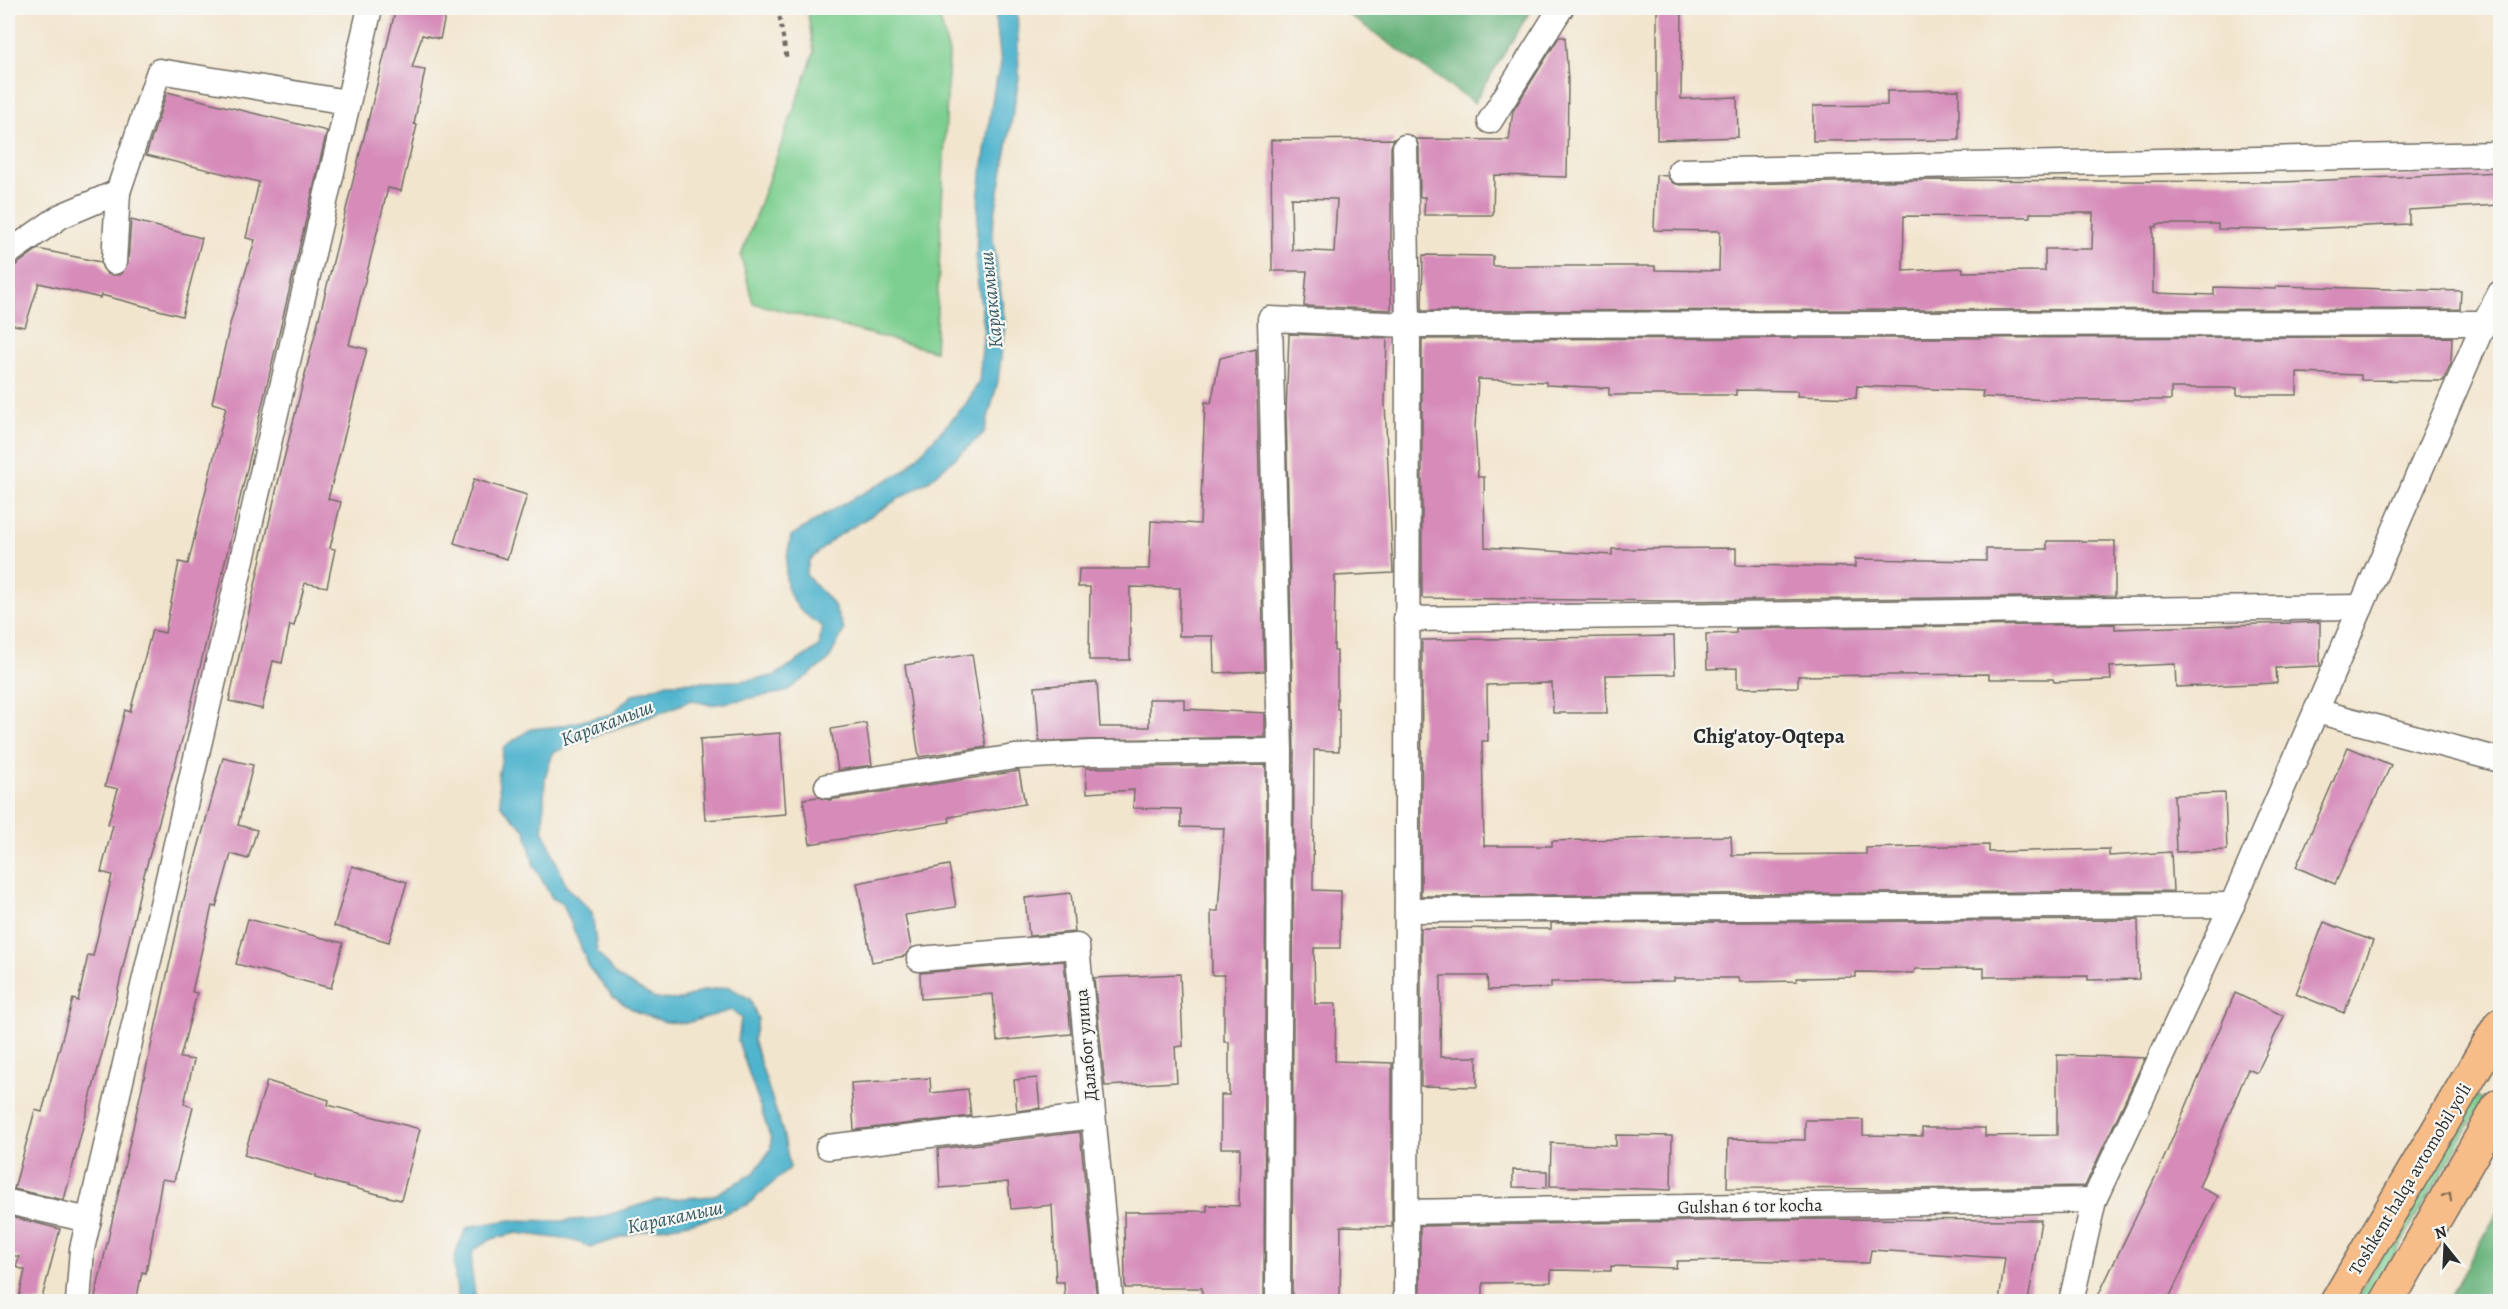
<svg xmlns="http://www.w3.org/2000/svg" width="2508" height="1309" viewBox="0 0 2508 1309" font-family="Alegreya,serif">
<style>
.green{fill:#7dcf90;stroke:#547d5e;stroke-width:1.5}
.forest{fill:#66b27a;stroke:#486e52;stroke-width:1.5}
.water{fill:#4fb4cd;stroke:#3d707c;stroke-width:1.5}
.building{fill:#d68bb9;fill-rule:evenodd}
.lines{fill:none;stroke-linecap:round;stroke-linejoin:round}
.minor-casing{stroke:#716c64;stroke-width:27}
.highway-casing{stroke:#716c64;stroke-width:36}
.path{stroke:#716c64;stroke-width:4;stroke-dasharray:4.5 4.5;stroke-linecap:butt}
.minor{stroke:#fff;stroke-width:24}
.highway{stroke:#f7bd88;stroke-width:33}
.oneway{stroke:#876d55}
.labels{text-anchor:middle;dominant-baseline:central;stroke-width:4.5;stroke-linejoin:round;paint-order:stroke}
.street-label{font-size:18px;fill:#2b2b2b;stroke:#f6f6f2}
.water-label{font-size:20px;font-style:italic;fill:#385b64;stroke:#f6f6f2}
.quarter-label{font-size:21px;font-weight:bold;fill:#2b2b2b;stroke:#f6f6f2}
</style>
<rect width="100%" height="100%" fill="#f6f6f2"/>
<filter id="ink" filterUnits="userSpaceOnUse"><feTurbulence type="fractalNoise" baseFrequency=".0167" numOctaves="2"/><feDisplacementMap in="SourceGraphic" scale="12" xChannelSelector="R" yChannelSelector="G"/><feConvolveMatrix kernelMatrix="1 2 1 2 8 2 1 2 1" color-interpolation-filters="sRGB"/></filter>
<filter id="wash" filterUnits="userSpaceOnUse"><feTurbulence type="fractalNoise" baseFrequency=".008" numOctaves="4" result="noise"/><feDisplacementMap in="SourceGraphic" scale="24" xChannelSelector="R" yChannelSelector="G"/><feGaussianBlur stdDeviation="1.35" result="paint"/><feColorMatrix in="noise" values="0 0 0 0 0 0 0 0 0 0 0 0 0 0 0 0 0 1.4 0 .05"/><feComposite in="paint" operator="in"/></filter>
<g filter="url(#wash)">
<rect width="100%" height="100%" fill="#f2e5ce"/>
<g class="green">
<path d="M807,8h130l12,45 -14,298 -182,-48 -12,-47 73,-203z"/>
<path d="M2472,1095l11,6 -115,200 -13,1z"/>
</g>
<g class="forest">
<path d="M1339,8h193l-58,95z"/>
<path d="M2500,1208v93h-52z"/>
</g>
<path class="water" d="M995,8h22l2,70 -27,153 13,92 -7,58 -14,52 -54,47 -96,58 -25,23 -3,14 27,29 11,26 -16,31 -43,31 -74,13 -20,-5c-45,21 -94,32 -138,53l-8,24 -2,52 23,57 26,26 5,40 21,25 38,22 25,1 21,-9 27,-4 21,12 8,20 -5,21 30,93 7,35 -43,37 -42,15 -66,12 -48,15 -20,-7 -54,-7 -25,6 -19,11 -2,17 5,34h-17c-6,-32 -9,-45 9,-74l42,-7 50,1 38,-3 58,-18 57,-4 41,-23 17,-24v-10l-33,-98 3,-23 -9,-8 -46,13 -21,-1 -28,-10 -24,-15 -23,-28 -27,-65 -11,-6 -18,-32 -8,-35 -25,-25 -3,-29 6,-30 27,-18 29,-3 52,-12 19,-18 36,-13 73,-2 34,-5 45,-29 3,-21c-41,-24 -40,-47 -31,-90l45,-28 68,-37 62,-67 13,-22 5,-55 -8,-58 1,-41 2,-36 15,-102 7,-26z"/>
<g id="blocks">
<g class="building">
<path d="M396,8h51l-7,31 -18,-4 -10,33 13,2 -11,54 3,1 -16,66 -13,-3 -39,157 18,4 -39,150 13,3 -11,46 5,1 -8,38 -22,-4 -11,43 -4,-1 -8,38 -9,-2 -11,48 -33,-8 48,-214z"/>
<path d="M1657,8h25l-1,91 56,-2 1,40 -81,3z"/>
<path d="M1559,37h6l3,43 -1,97 -73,-2 -1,40h-69l1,-18h-5l-1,-50 -3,-8 93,1 4,-29z"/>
<path d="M1959,90v50l-146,1v-35l74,-1v-14z"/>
<path d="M167,92l160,39 -140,591 -45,160 -27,121 -51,197 -50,-11 21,-79 7,2 31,-113 5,2 10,-46 5,1 19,-81 -11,-3 12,-47 -5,-1 10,-35 -13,-3 20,-76 5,2 22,-82 13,3 14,-71 9,2 38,-157 -14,-4 18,-79 25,-84 -9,-2 13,-56 -113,-27z"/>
<path d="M1394,139l-3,8v163l-87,-4 3,-35h-35l-1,-131zM1291,198l46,1 -3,53 -42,-2z"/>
<path d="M2500,172v33l-91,5v14l-131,6 -60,-1v-5h-61v3h-4v66l61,2v-8l62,2v-3l185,5 -1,18 -1038,2 1,-56 70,1v10h162v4l64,1 1,-40 -66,-1 2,-55 11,1 6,7 7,2 255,-5 349,2zM2030,213h63l-1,36h-47v22l-82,1v-4l-60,3 1,-55 126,1z"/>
<path d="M131,220l71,18 -20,78 -81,-21 -1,3 -61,-15 -14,44 -17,-3v-57l8,-2 22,-16 62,13 7,12 13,1 8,-12z"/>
<path d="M1289,334l98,4 -2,65 8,170 -58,3 -1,75h3v58h2v42l-25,-1 -1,140 28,1 -1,57h-26l1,56h21l-1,57 57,2v164l-51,-1 -1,76h-48l2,-551 -8,-339z"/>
<path d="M2452,337l-1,26 -8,18 -82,-1v-5l-64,-2v22h-60v-7h-66v12h-120l-69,-3 1,-6 -126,-5 -1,12 -59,-2 1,-5 -62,-1v5h-127v-7l-63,-3v-3l-68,-3 -3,49 3,49h6l1,70 127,8v-6l124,-1v17l119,2v-8l131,2v-12h61v-8h68v55l-442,5 -251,-3v-259z"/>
<path d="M1256,349l8,322 -50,2 -1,-37h-34l1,-48 -50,-1v73h-41l1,-73h-12l1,-18h70l2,-48 49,3 5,-122 6,1 9,-45z"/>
<path d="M474,479l53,16 -20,64 -53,-16z"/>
<path d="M2320,622v44l-44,2 1,15 -101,4 -1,-23 -65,3 1,13 -57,2 -1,-3h-64v-5l-191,2v11l-61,1v-20l-30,1 -1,-35 30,-1v-4l379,-5v5z"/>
<path d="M1674,636l1,38 -69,1 1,38h-54l-1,-30 -65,2 1,56h-6l2,105h68v-5l179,-5 1,19 134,-1v-6l123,-3v7l120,-3v7l62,-4 2,39 -752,5 1,-256z"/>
<path d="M972,654l14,93 -67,10 -14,-92z"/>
<path d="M1097,682l3,45h49v-28h35v10l81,4v24l-226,4 -4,-54z"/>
<path d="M866,723l6,42 -34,5 -7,-41z"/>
<path d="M780,733l6,81 -81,6 -5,-81z"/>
<path d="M2348,747l43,18 -56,119 -39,-17z"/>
<path d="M223,758l30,7 -15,60 19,5 -9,29 -17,-5 -15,53 -4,-1 -20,86 5,1 -17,65 14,2 -10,44 9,3 -19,74 -12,-2 -16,94 -4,-1 -6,30h-42l90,-403z"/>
<path d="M1266,765l-2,535 -62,-2v-10h-77l-1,-76 83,-1v-6l32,1 1,-58h-19v-53h8v-53h-5v-67h-12l-1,-64h7l6,-83 -43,-1v-18l-48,-1 1,-18 -47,3 -1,-25z"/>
<path d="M1019,771l6,33 -76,13 1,5 -140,22 -7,-45 15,-2 11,3z"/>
<path d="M2225,793l2,57 -51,2 -2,-57z"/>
<path d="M949,865l7,42 -51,8 6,32 -6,9 -33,6 -15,-79z"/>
<path d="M352,866l55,16 -18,60 -55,-16z"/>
<path d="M1071,893l4,39 -46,4 -4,-38z"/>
<path d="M248,919l95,24 -12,45 -95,-24z"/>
<path d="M2138,920l1,59 -51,1v-4l-104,1v-9l-69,1 -1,4 -58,-1v5l-59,1v3l-58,1 -1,-4h-64v3l-123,1v6l-63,2 -1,-14h-46l-1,81h37v30l-56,-1v-158l130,1v-6z"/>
<path d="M2324,922l49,19 -29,72 -48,-19z"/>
<path d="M1064,961l7,73 -74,7 -4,-47 -72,5 -1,-26z"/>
<path d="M1180,974l3,72 -8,1 2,35 -72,4 -11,-108z"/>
<path d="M2235,993l49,23 -27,57 -9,-4 -49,118 19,9 -51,106 -15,-8 -4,8h-53l66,-137z"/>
<path d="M2057,1055l88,3 -60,128 -176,3 -182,-1 1,-49 77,1v-20h58v15l59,1v-8h63v8l72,-1z"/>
<path d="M930,1078l1,15 37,-4 3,27 -117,14 -3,-47z"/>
<path d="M1037,1078l3,30 -23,3 -3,-31z"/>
<path d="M267,1081l62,19 -1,5 92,24 -19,71 -86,-22v-2l-71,-21z"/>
<path d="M1080,1132l16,159v11h-31l-1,-20h-8l-4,-77 -41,4 -3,-27 -68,6 -2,-39z"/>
<path d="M1616,1135l56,1 -1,54 -121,-4 1,-43 65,3z"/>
<path d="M1513,1170l34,1v17l-34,-1z"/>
<path d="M8,1216l52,13 -19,73h-23l7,-32 -9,-3 3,-10 -11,-3z"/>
<path d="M1816,1219l225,1 -13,82h-29l6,-44 -134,-8 -2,13 -134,-3 -58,1 -1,7 -65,-2v5l-60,-1v12l-68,1v19h-63v-76z"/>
</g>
</g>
</g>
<g filter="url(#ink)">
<use href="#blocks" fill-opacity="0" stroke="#716c64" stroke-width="1.5"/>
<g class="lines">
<g class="minor-casing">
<g id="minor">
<path d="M1490,121l71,-113"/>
<path d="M1405,147l3,178 -2,977"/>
<path d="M1680,171l820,-17"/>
<path d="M8,253l53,-37 57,-24 41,-121 188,31"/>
<path d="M114,262l4,-70"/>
<path d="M1406,619l955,-12"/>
<path d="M2316,711l184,49"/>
<path d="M827,786l188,-29 77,-4 188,-2"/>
<path d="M1408,910l824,-5"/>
<path d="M919,959l158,-13 34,356"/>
<path d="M828,1147l265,-31"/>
<path d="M8,1202l81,18"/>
<path d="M1406,1212l688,-12"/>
<path d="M78,1302l4,-53 288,-1241"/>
<path d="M1278,1302l2,-551 -10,-432 138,6 1076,-2"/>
<path d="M2071,1302l23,-102 138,-295 252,-582 16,-30"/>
</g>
</g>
<g class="highway-casing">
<g id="highway">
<path d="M2337,1302l163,-277"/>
<path d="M2387,1302l113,-197"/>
</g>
</g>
<path class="path" d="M778,8l9,52"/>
<use href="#minor" class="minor"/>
<use href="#highway" class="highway"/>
</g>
<defs><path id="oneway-chevron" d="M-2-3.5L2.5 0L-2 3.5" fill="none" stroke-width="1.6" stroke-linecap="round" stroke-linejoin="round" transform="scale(1.5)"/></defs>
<use class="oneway" href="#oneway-chevron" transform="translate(2448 1196) rotate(-60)"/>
</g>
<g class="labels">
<g class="street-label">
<text transform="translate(1086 1045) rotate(-95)">Далабог улица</text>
<text transform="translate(2410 1179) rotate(-59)">Toshkent halqa avtomobil yo'li</text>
<text transform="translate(1750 1206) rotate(-1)">Gulshan 6 tor kocha</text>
</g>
<g class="water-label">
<text transform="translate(991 300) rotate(-96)">Каракамыш</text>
<text transform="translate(607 723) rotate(-21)">Каракамыш</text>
<text transform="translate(675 1217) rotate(-12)">Каракамыш</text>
</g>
<g class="quarter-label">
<text x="1769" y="736">Chig'atoy-Oqtepa</text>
</g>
</g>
<rect width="2508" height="1309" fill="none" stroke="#f6f6f2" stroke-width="30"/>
<g transform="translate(2445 1246) rotate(342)" stroke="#f6f6f2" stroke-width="4.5" paint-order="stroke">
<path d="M0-4.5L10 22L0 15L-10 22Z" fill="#2b2b2b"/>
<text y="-9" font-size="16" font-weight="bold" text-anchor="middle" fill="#2b2b2b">N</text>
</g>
</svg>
